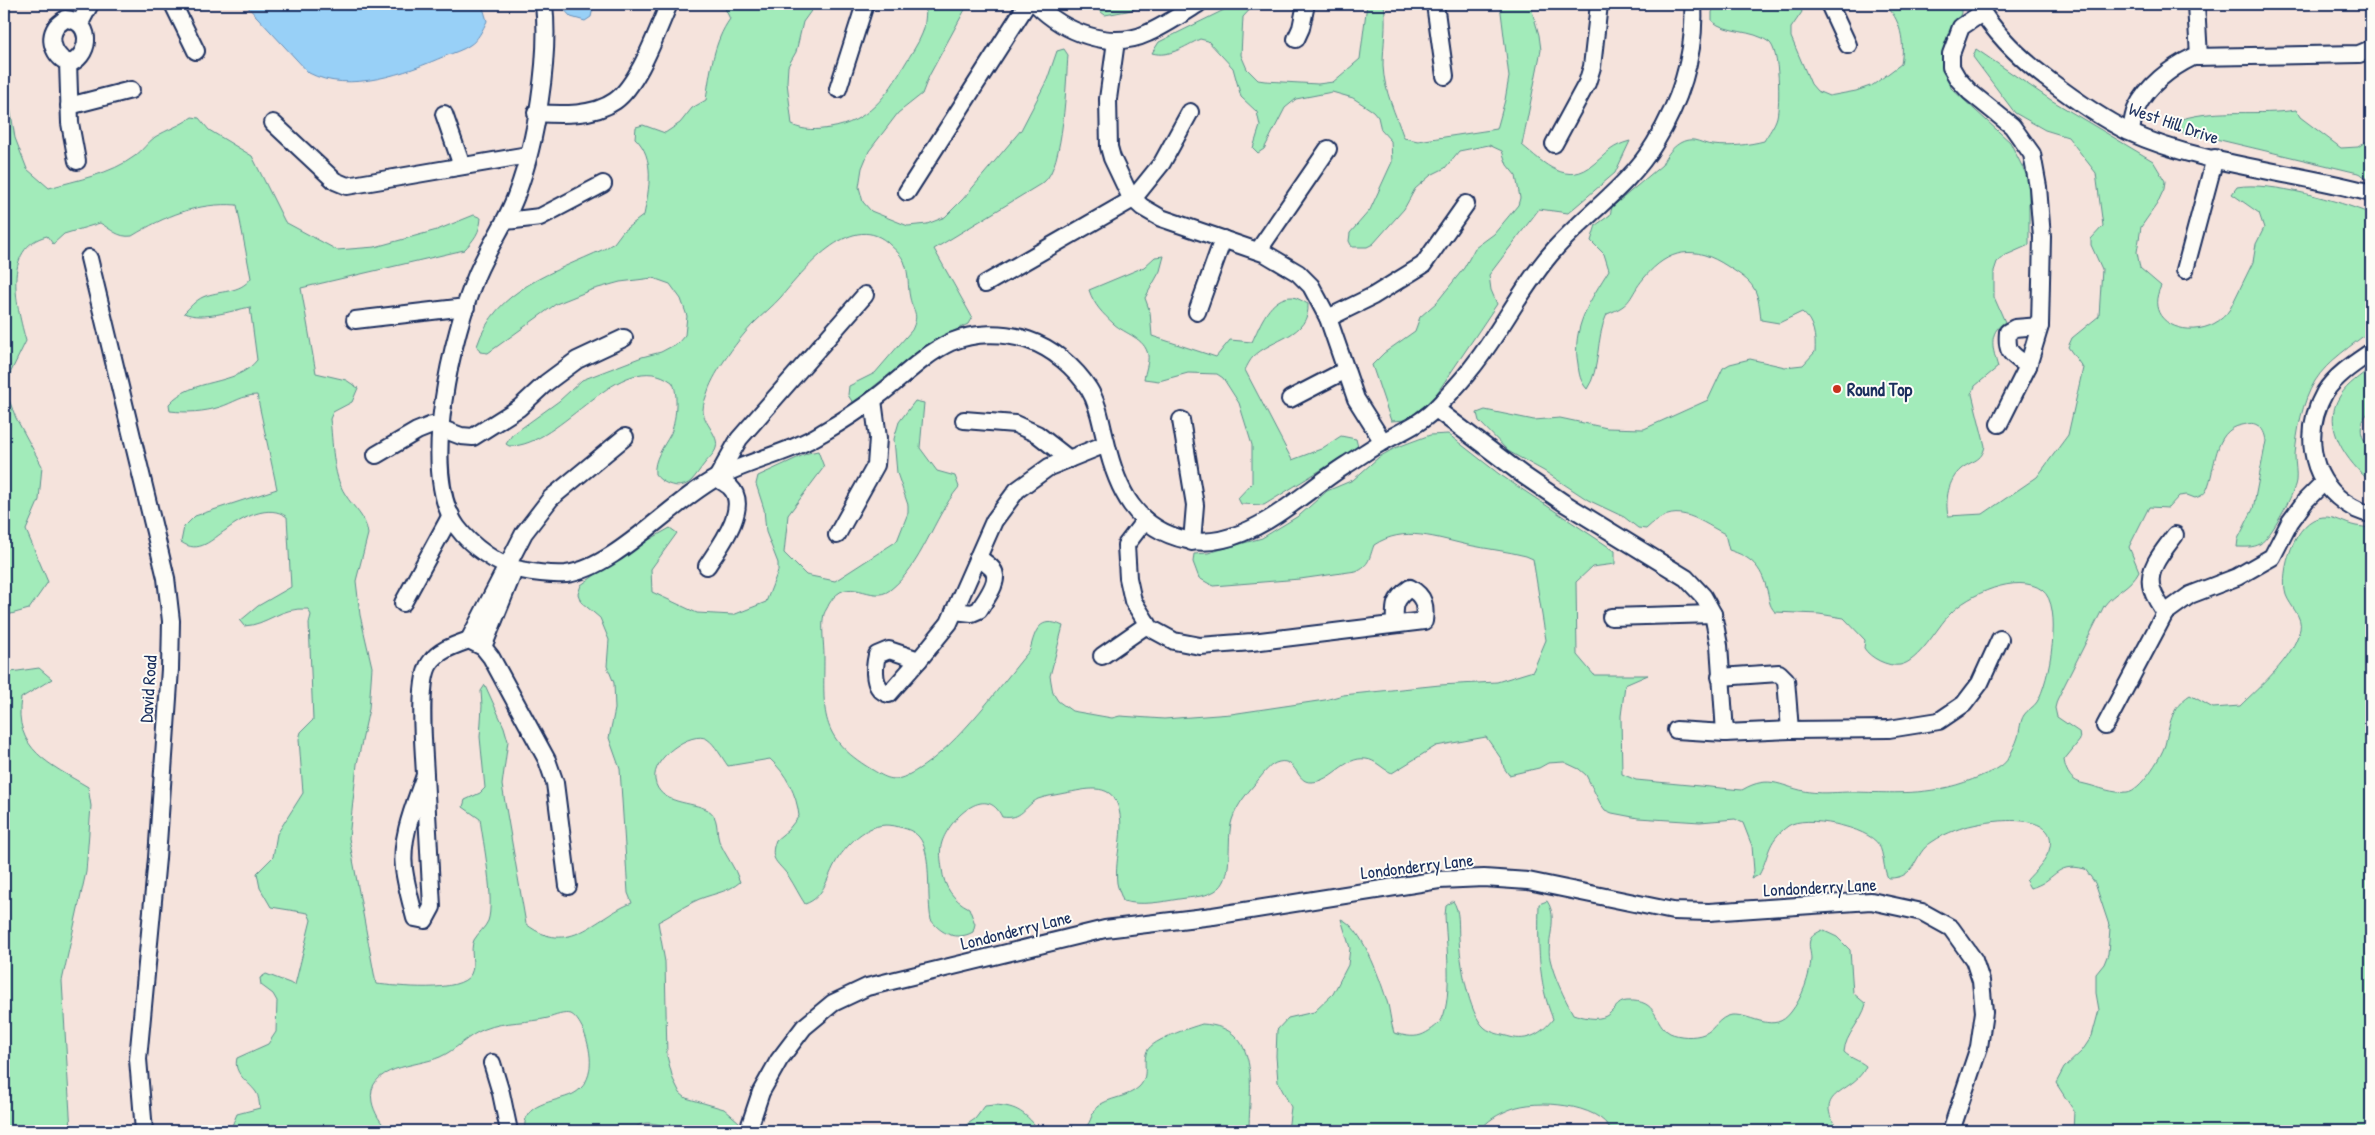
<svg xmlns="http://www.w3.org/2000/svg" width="2375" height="1135" viewBox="0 0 2375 1135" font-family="'Patrick Hand',sans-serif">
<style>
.green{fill:#a2ebba;stroke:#5e8d8c}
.water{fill:#98d0f7;stroke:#6690ba}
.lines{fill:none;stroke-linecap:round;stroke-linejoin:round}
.minor-casing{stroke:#1b2f5e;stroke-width:20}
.minor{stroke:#fdfcf7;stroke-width:16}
.poi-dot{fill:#c8321e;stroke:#fdfcf7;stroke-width:2}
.labels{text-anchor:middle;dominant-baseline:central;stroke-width:4;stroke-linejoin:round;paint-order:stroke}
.street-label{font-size:18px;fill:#1b2f5e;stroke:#fdfcf7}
.poi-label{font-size:18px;font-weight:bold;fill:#1b2f5e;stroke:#fdfcf7;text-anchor:start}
</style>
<rect width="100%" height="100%" fill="#f5e3dc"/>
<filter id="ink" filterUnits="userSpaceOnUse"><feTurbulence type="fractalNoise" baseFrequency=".02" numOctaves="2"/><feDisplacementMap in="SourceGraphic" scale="10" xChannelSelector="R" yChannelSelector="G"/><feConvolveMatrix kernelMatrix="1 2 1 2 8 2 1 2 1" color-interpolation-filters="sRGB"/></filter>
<g filter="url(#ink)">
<g class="green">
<path d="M723,4h93l-13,18 -7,30 -8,14 -1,16 5,43c12,6 25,5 38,3 38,-6 57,-32 75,-64 6,-10 13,-20 17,-30 4,-9 3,-21 5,-30h41l-39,72 -7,18 -24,19 -29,38 -7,17 -3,19 4,15 8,9 37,15 19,-2 18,-7 18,-18 58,-69 26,-50 10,-29 7,-2 4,6c-2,27 -4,111 -24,127l-110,67 38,68 -4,7 -42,21 -73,58 -5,-8 1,-9 26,-13 37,-43c8,-17 1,-18 -2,-32 -3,-14 0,-21 -6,-37 -4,-8 -11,-13 -17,-19 -37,-31 -85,30 -106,55 -8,9 -18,17 -27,26 -14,14 -40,49 -46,68 -2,6 -5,13 -5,19 0,13 17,26 13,38 -1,5 -8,11 -11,15 -5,6 -9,13 -14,18 -11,10 -29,3 -36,-7 -2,-14 9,-28 15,-39 6,-11 9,-44 2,-53 -52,-38 -110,66 -163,64l-3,-2 6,-9 47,-34 23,-21 60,-23 19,-5 17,-9 7,-8 2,-19 -6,-17 -11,-15 -17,-6 -33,4 -29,8 -35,14 -68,49 -8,-1 -3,-6c19,-58 76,-73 127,-97l10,-6 9,-12 21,-16c5,-26 12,-57 -9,-77l1,-11 7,-2 22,8 15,-10 12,-15 14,-8c4,-28 8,-59 24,-81z"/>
<path d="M1103,4h48l-24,7 -22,4 -8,-6 -1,-4z"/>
<path d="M1236,4h19l-12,13 -2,38 6,14 11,11 7,1 53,3 15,-2 27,-23 7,-55h17c3,21 -1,41 -1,62 1,25 13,49 21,72l14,3 79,-12 8,-29 4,-23 -9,-73h30l9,31 2,15 -19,95c22,18 45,43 73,18 14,-12 17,-17 35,-22l-15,32 -47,40 -29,-4 -50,66 2,15 6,14 -64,95 -27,21 -15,1 -19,-56 12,-12 31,-22 5,-14 17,-15 27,-34 11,-20 19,-14 24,-29 2,-7 -4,-22 -9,-11 -5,-14 -13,-6 -30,6 -14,17 -14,7 -16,14 -11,20 -31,35 -6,3h-15l-3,-6 1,-8 20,-23 22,-48 -1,-21 -10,-11 -3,-13 -5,-6 -20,-13 -21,-6 -36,7 -11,9 -21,41 -6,4 -5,-5 7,-22 -3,-14 -16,-15 -8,-29 -25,-27 -8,-2c-15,7 -31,19 -48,14l7,-11z"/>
<path d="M1727,4l36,3 36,-3 3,8 -11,16v9l20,47 6,7 12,5 27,-5 17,-6 28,-21c4,-21 0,-46 -17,-60h77v9l-17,41 7,34 59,54 19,38v65l-25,11 -7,6 -3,9v26l11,25c-18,11 -12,28 -7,45l-23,19 -3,8 13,52c-3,16 -13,14 -24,23 -13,11 -16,31 -13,47l35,-2 54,-37 31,-42 15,-67 -15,-21 4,-9 27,-22 3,-47 -11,-24v-6l12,-13 -7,-53 -28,-36 -23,-7 -30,-17 -42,-56 3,-8 75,51 102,61 12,20 -1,8 -7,15 -16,23 -4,25 3,16 21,18c-22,44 46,59 69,23l23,-47 3,-18 8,-16 -5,-15 -27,-19 5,-7c33,-6 103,14 134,27v116c-18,15 -44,31 -56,51 -13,21 -18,50 -20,74 0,9 2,18 1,26 -2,14 -25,56 -36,63 -7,4 -15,3 -23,3l1,-8 15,-30 13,-68c-1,-7 -3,-13 -9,-16 -5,-3 -9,-1 -15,0 -29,5 -26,44 -35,64 -3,6 -6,7 -12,9l-8,-3 -8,1 -11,12 -19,-1 -20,40 10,24c-8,16 -25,21 -35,35l-47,94 -2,8 2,9 22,15 1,8 -16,20c2,13 8,22 21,24 13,3 29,10 42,8 13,-1 34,-34 38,-47 5,-20 5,-37 25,-50l23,13 27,-2c20,-20 53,-47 60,-77 3,-12 -10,-23 -14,-34 -7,-23 9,-76 37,-78 12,-1 22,7 33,9 5,1 10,1 15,2v603h-298l1,-20 -18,-28 8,-15 18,-17 10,-15 7,-26 -3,-17v-19l8,-10 4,-10 2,-26 -15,-45 -10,-14c-31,-8 -29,13 -55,19l-4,-7c8,-9 22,-22 24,-34 8,-40 -75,-25 -94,-17 -8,3 -17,7 -24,12 -20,12 -14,37 -44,36 -5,-10 -4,-24 -9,-33 -11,-18 -74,-31 -91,-19 -22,16 -18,29 -29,49l-8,4 3,-8 -2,-25 -9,-23 -8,-4 -35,3 -62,-4 -26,-5 -7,-3 -5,-7 -14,-28 -7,-6 -15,-7 -16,1 -9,5 -30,7 -5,-7 -2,-8 -16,-23 -50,9 -44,27c-10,-4 -16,-13 -26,-14 -22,-3 -34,23 -55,23 -15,1 -14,-24 -32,-20 -9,2 -14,10 -20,17 -10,12 -22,25 -27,41 -6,20 2,55 -13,68 -10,9 -27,9 -40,11 -18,3 -38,7 -56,2 -2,-6 -5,-12 -6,-18 -3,-26 9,-52 1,-77 -8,-25 -34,-16 -53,-13 -9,2 -19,3 -27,6 -15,8 -15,21 -36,18 -16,-35 -53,3 -60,25 -3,9 -1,18 0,27 2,18 11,31 27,39l6,16 -2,8c-16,9 -32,2 -42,-12 -4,-22 0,-59 -8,-76 -4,-11 -14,-15 -24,-17 -26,-8 -45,10 -60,30 -12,17 -13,40 -34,47 -6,-9 -10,-18 -16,-27 -10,-15 -21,-16 -13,-37l12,-10 11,-14c-2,-21 -13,-43 -29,-57l-42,7c-6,-8 -13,-22 -21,-27 -15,-9 -56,19 -52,41 4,25 37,21 53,30 11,6 8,21 11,31 6,14 16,26 21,41 -12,11 -32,12 -47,20 -12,6 -23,14 -35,20l7,40 2,94 6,23 7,14 6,5 38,11 15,13 -4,9c-10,0 -52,3 -59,0 -13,-5 -33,-15 -44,0h-107c-4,-29 29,-28 48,-37 23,-12 19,-42 11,-62 -2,-5 -7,-15 -13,-18 -7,-2 -16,2 -23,4 -20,5 -43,3 -63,11 -17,6 -29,21 -45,28 -23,10 -75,8 -68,45 2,10 9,22 17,29h-157l-1,-3 6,-14 23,-6c-1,-5 -1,-12 -4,-16 -9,-12 -23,-18 -19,-34l31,-14 8,-12 1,-31 -4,-7 -12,-9 -1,-7 6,-4 29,11 16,-65 -3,-7 -37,-6 -11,-19 -3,-15 16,-16 4,-23 26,-41 -4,-54 2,-7 12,-12 -4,-97 2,-8 -3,-6c-29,-2 -40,16 -64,17l-4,-5 18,-15 33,-19 -4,-70c-18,-14 -45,1 -61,13 -14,9 -27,25 -45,12l3,-15 11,-11 82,-27 -20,-94c-14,0 -24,8 -37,12 -16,5 -33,6 -50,4l-1,-7c23,-27 67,-17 88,-44l-7,-53c-20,4 -47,14 -66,6 5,-5 12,-13 19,-16 16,-7 37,-3 48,-19l-14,-73c-39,-3 -72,11 -105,31 -14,2 -21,-7 -32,-13l-36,11 -11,10 -6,-8c-46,11 -30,72 -21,105l-22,45v-316l11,68 12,31 22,19c28,-8 62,-14 86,-32 8,-6 13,-14 20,-19 13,-8 25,-11 37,-20l7,1 10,12 43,26 33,66 52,28 38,-3 62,-17 37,-15 7,3c-1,14 -7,22 -17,32l-163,38 15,85 30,7 12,8 -6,14 -19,10 -3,7c3,23 2,55 15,75 9,15 21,22 23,40l-12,47 4,34 12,52 -3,42 -12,55 -8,74 27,146c20,2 85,10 95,-10 5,-10 -2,-23 3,-34 4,-7 11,-12 14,-19 7,-19 -5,-80 -8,-102l-17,-12 2,-7 15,-7 5,-5 -5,-51 2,-31 -1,-15 4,-6 19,42 4,14 -6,44 24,139c44,34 69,-7 106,-21l-4,-10 -8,-124 -11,-31 6,-29 -1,-26 -7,-17 2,-26 -9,-22 -19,-16 -3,-8 3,-9 48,-34 41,-23 7,5 -26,36 1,23 45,21 36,2 33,-13 12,-31v-8l-12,-31 -2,-23 -8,-25 2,-8 50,-23 10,-2 6,16 -36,48 -4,38 22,22 29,6 62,-40 11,-28v-8l-11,-32 -3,-34 5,-17 16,-21 9,2 -4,45 17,23 18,5 4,11c-27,32 -36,77 -69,103 -19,15 -42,-18 -61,14 -1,3 -4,7 -5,10 -3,12 0,30 0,42 0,56 -6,81 47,113 12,7 21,14 35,7 46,-21 90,-86 124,-126 5,-19 9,-35 33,-24l-13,50 3,17 5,8 14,10 40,7 8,-2 44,3 67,-5 94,-14 18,-5 97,-10 57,-3 36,-11 13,-31 -13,-81 -7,-3c-19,-5 -39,-7 -58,-11 -32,-7 -64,-20 -94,0 -5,13 -4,20 -18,26l-56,8 -87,7 -14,-8 -6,-16 1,-8 14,-1 54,-15 38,-23 27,-24 26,-11 26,-23 16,-9 35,-13 18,-1 51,40 116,77v13l-23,3 -16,15 1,73 17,20h54l-23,10 -4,31 1,58 14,6 106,10c29,-17 40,-2 68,2 14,2 28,0 42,0 49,1 83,4 129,-16 11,-5 22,-8 28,-19 3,-6 7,-13 9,-20 2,-7 2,-16 6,-22 3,-5 10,-8 13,-13 12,-19 27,-97 5,-112 -24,-18 -75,5 -92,24 -13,13 -31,48 -50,51 -12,2 -30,-7 -36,-17l1,-8 -21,-22 -25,-4 -44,-2c-7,-8 -5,-12 -8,-22 -6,-24 -16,-33 -38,-40l-4,-16c-31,-16 -49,-34 -79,-5l-8,-1 -14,-11 -36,-17 -44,-29 -36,-20 -29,-30 -2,-8 8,-3 49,10 26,-2 47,10 37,1 64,-29 15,-32 7,-4 20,-5 35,8 18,-2 12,-13c1,-14 -1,-31 -13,-40l-23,11 -18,-3c-3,-33 -7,-37 -34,-54 -32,-21 -58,-18 -83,12 -16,19 -10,26 -37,36 -12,25 -6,55 -20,75 -7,-8 -8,-15 -9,-25 -7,-36 13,-65 31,-94l-5,-16 -13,-13 5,-16 14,-10 2,-8 50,-42c5,-12 17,-27 32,-25 6,1 13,5 19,5 16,2 36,0 51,-4 4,-7 11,-16 13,-24 3,-14 3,-67 -8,-75 -17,-13 -42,-8 -57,-21v-9l5,-7z"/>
<path d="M2296,110l4,7 41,31 17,-1 13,-9v42l-13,-7 -138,-33 -36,-6 -4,-7 2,-8c37,-11 76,-3 114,-9z"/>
<path d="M1164,256l-4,15 -15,27 5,14 2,24 64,21 14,-17 22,2c8,-17 18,-46 41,-45 5,1 11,5 15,7 2,33 -36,34 -55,53 -3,3 -6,9 -8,13l47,90 29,-11 20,-13 15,3 2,8 -94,58 -23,-1 -3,-6 14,-15v-38l-13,-42 -16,-25 -6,-4 -29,-1 -29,8 -15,-2c1,-7 5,-17 4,-24 -3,-17 -23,-21 -34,-31 -11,-10 -20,-19 -25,-34l55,-23 11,-10z"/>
<path d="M2371,367v44c-13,8 -13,28 0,36v35c-23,-19 -51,-56 -31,-86 8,-13 20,-19 31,-29z"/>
<path d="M4,387l12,31 26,48 -3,34 -13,30 22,52 -19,27 -25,7z"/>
<path d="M39,668l13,11 -31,19c-8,52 29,66 67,89l3,19 -5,66 -24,109 9,150h-67v-458z"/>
<path d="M1453,901c7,10 5,24 6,37 1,22 9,76 26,90 6,5 18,7 25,9 18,5 32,-4 43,-18 -15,-35 -15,-77 -14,-115l8,-3c12,17 -1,39 3,58 4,18 14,38 23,55 9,3 24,7 33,2 8,-4 11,-15 21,-15 33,-2 25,22 43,32 9,4 24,5 34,1 11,-4 14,-17 28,-19 21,-1 42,20 59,-3 11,-14 19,-36 20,-53 0,-6 -3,-14 -1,-19 2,-5 7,-7 12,-10l15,7 13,13 3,43 13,11c-4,17 -21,31 -22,48 7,7 15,8 22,14 -11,28 -57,24 -27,65h-228c-11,-28 -76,-32 -100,-22 -13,5 -24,12 -32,22h-191l3,-24 -13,-25 -2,-26 1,-26 11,-12 26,-6 19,-18 15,-29 2,-17 -9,-29c21,8 38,58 45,79 4,10 4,23 8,35 8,2 18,5 27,2 6,-2 18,-10 21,-16 11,-23 4,-78 3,-104l1,-9z"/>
<path d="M1202,1024c61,3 47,64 47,107h-169c13,-7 9,-15 17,-24 11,-10 31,-9 42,-20 11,-11 3,-24 8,-36 6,-12 43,-23 55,-27z"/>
<path d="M994,1105c24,1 31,8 46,26h-83l18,-12 10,-13z"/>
</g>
<g class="water">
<path d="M245,4h237l5,17c-4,8 -9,19 -17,24 -7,5 -17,8 -25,11 -39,17 -96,38 -136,17z"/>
<path d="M559,4h35l-3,13 -6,4 -14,-4z"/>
</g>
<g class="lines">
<g class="minor-casing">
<g id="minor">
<path d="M173,4l23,47"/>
<path d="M544,4c6,54 -8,138 -27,189 -10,29 -28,53 -40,81 -24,58 -59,198 -20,253 14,19 41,39 64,43 15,3 30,5 45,4 49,-6 106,-73 152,-97 33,-17 72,-24 104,-44 19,-11 38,-23 56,-37 24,-18 45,-41 73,-54 24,-10 52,-10 77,-2 24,8 47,27 61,49 10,16 12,35 17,53 11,47 29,87 81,98 18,4 38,0 55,-7 36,-14 71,-47 104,-68 13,-8 25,-17 38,-24 21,-11 40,-19 56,-37 10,-11 21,-22 30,-34 31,-38 52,-84 84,-120 32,-36 76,-65 101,-107 26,-43 41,-88 38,-139"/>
<path d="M1036,4c28,28 74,47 112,29 18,-8 34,-19 50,-29"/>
<path d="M1435,4l10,72"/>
<path d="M1829,4l19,41"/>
<path d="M1977,4c18,30 45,56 73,77 25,19 51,37 79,51 72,33 166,40 242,61"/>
<path d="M2196,4l3,53"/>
<path d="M1982,13l-21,14 -10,27v13l7,12 12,13 42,34 20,28 6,33 4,50 -2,89 -12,40 -29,58"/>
<path d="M65,19c27,1 27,34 6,44 -15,-3 -24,-22 -15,-36 2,-3 7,-6 9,-8z"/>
<path d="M80,23l10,-19"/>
<path d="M1296,39l5,-11 5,-24"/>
<path d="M1116,41l-8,58 1,48 3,11 18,38 12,11 19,11 105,36 32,19 13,13 17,32 28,81 27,43"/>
<path d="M68,62l2,61 7,38"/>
<path d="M838,89l27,-85"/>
<path d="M69,106l62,-16"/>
<path d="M536,113c25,2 58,3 79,-12 24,-17 42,-70 54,-97"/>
<path d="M444,114l18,52"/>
<path d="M273,123l62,58 12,5 181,-31"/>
<path d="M2131,132c1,-7 2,-16 5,-23 11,-23 34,-41 57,-52l166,-3 12,-5"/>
<path d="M1554,144l33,-61 5,-16 7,-63"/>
<path d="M907,192l120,-188"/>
<path d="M506,221l34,-4 63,-33"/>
<path d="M1258,251l70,-102"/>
<path d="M89,258l77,320 5,43 -1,48 -13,189 -19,201 6,72"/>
<path d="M2185,270l30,-112"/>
<path d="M985,284l148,-85 29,-36 28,-51"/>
<path d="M1197,312l26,-73"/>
<path d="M1328,318l45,-22 50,-31 43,-61"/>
<path d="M355,320l111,-13"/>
<path d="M2371,352c-16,11 -35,23 -46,40 -21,37 -17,84 19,110 9,6 17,11 27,12"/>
<path d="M2028,366c-17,-12 -22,-13 -20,-34l7,-4 25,-2"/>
<path d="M1290,399l56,-29"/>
<path d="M1436,409l87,66 41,28 122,75 17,18 10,18 6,31 6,88"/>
<path d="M964,420l51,4 22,10 32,25"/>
<path d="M1181,420l14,85 -3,37"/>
<path d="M376,455l41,-24 15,-6 29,11 12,1 46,-29 27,-25 31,-23 47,-22"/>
<path d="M1145,520l-19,25 2,33 5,23 17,27 24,13 26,5 52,-4 172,-21c2,-16 0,-25 -14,-33 -16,11 -16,18 -15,36"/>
<path d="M837,535l39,-70 2,-27 -5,-38"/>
<path d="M707,566c11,-17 44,-59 23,-79 -3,-3 -9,-6 -13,-9l22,-39 126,-144"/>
<path d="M403,603l48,-88"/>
<path d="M954,611l18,2 7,-3c5,-9 22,-29 14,-40 -3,-5 -11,-9 -15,-13"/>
<path d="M2165,613c-5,-8 -13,-19 -14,-28 -3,-18 14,-36 24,-50"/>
<path d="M1611,617l102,-3"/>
<path d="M469,640l55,-107 27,-35 74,-61"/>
<path d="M483,647l30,-74"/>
<path d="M889,650l30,10 -30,34c-17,-4 -15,-26 -12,-39z"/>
<path d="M1102,656l46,-32"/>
<path d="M919,660l30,-37 45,-102 23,-31 32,-23 57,-23"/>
<path d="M1720,677l59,-4 7,7 4,50"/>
<path d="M2105,726l60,-113 25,-18 47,-18 35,-20 18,-35 16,-22 18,-18"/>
<path d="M1676,730l49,3 65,-3 99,-1 50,-8 25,-17 16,-21 20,-44"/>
<path d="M425,775c-1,-24 -8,-94 5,-112 9,-13 25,-18 39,-23l14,7 8,10 56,103 8,23 13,103"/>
<path d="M425,775l7,132 -7,13 -10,-2c-4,-16 -9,-33 -11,-49 -4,-32 11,-65 21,-94z"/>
<path d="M492,1063l9,30 8,38"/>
<path d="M748,1131l13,-39 18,-32 25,-33 29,-24 34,-16 238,-58 108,-13 226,-36 45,-2 44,3 145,30 36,1 162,-11 51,11 29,16 23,32 7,21 3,31 -5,35 -28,84"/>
</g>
</g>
<use href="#minor" class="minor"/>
</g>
</g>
<circle class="poi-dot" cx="1837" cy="389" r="5"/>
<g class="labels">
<g class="street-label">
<text transform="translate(2174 123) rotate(19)">West Hill Drive</text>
<text transform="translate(148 689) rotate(-86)">David Road</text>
<text transform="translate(1417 866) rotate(-7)">Londonderry Lane</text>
<text transform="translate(1820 887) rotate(-3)">Londonderry Lane</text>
<text transform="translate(1016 930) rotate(-14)">Londonderry Lane</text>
</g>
<g class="poi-label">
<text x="1847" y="389">Round Top</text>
</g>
</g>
<rect width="2375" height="1135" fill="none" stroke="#fdfcf7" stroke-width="20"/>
<rect x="10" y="10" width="2355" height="1115" fill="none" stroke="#1b2f5e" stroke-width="2" filter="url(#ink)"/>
</svg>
